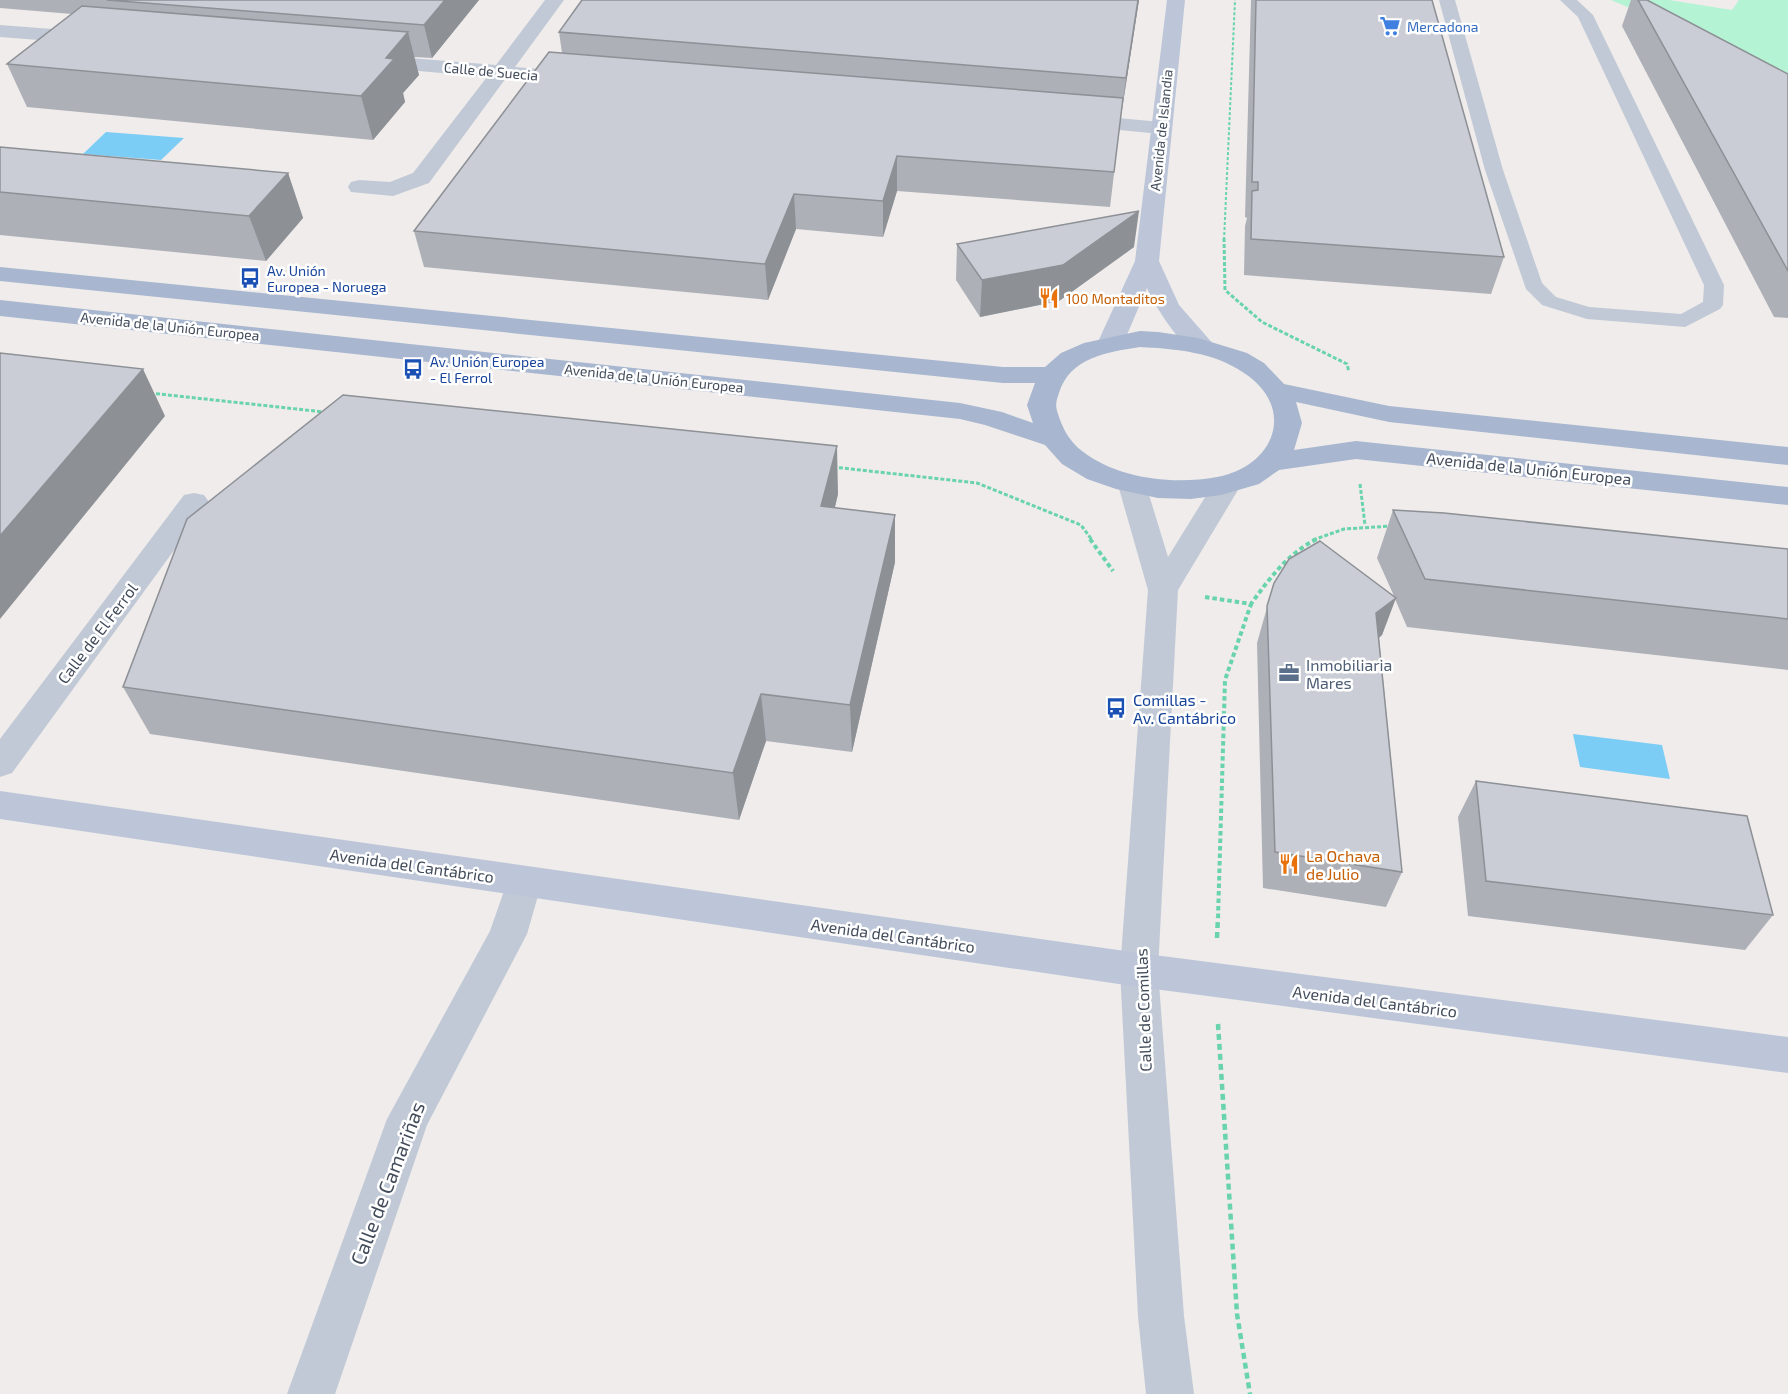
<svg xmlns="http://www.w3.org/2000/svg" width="1788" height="1394" viewBox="0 0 1788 1394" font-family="'Exo 2',sans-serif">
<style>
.green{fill:#b4f3d4}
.water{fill:#7ccdf5}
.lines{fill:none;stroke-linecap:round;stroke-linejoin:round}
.path-far3{stroke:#69d4ac;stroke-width:2;stroke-dasharray:3 2;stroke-linecap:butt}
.path-far2{stroke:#69d4ac;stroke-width:3;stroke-dasharray:4 2;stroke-linecap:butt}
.path-far1{stroke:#69d4ac;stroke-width:4;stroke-dasharray:4.5 3;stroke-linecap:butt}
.path{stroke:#69d4ac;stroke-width:4.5;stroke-dasharray:6 4;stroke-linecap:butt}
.lane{fill:#c0c9d5;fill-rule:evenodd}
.street{fill:#c0c9d5;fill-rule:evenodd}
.secondary{fill:#bcc6d8;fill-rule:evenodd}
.primary{fill:#a8b7cf;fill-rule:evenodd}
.wall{fill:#aeb0b7}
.shaded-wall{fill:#8d9095}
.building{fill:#cacdd5;stroke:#8d9095;stroke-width:1.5}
.labels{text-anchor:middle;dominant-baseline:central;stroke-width:5;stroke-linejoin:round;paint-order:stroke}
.far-shop-label{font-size:14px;fill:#366cbe;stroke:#fff;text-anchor:start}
.far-street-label{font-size:14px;fill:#424c5b;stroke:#fff}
.far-transit-label{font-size:14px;fill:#164399;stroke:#fff;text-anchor:start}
.far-food-label{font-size:14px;fill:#c56008;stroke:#fff;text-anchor:start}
.street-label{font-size:16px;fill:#424c5b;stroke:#fff}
.service-label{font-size:16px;fill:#4e5e75;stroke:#fff;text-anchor:start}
.transit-label{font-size:16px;fill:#164399;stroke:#fff;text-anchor:start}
.food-label{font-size:16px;fill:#c56008;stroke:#fff;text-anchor:start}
.near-street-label{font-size:20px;fill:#424c5b;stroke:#fff}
</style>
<rect width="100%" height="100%" fill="#efeceb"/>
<path class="green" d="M1611,0h58l63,10 7,-10h49v75z"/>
<g class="water">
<path d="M106,132l78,6 -23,22 -78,-6z"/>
<path d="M1573,734l89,11 8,34 -90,-12z"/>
</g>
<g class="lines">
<path class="path-far3" d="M1224,240l11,-240"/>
<g class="path-far2">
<path d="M1224,238l1,52 37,32 85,42 2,8"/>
<path d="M150,393l174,19"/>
<path d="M833,467l144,16 104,42 11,15"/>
<path d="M1360,484l5,41"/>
<path d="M1313,540l31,-11 47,-3"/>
</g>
<g class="path-far1">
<path d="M1090,539l23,32"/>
<path d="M1205,597l46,7c18,-25 37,-51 66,-65"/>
<path d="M1218,918l7,-238 26,-76"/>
</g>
<g class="path">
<path d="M1217,938l1,-21"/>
<path d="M1218,1024l19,290 13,80"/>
</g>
<path class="lane" d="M1439,0h16l48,170 39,113 14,14 33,10 92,7 22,-12 1,-17 -126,-268 -18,-17h17l16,15 131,270 -1,20 -3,4 -35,18 -98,-8 -45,-14 -16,-16 -41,-119z"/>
<g class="street">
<path d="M545,0h19l-49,67 60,5 7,2 3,4 -3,4 -7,2 -69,-6 -77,105 -36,13 -42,-4 -3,-5 3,-5 8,-2 31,2 23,-9 74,-96 -114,-10 -7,-2 -3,-4 3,-4 7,-2 123,10z"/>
<path d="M0,25l91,7 7,2 3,4 -3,4 -7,2 -91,-7z"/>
<path d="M1075,114l86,8 8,1 3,5 -3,5 -8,1 -94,-9 -3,-5 3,-5z"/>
<path d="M1132,476l10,2 4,7 22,72 49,-79 10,-2 10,2 4,7 -63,105 -20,380 26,346 10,78h-48l-8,-78 -18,-346 28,-380 -30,-105 4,-7z"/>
<path d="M194,493l10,2 5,7 -5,7 -192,264 -12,4v-38l184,-244z"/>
<path d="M524,867l13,4 5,11 -15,52 -100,191 -92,269h-48l100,-275 103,-188 21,-60z"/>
</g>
<g class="secondary">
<path d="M1167,0h18l-26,261 20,44 36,41 -4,5c-6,2 -13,4 -19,0 -14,-10 -38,-46 -45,-63l-24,56 -4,5 -9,3 -9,-3 -4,-5 38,-83z"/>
<path d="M0,791l1139,162 649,84v36l-649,-86 -1139,-168z"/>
</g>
<path class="primary" d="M0,267l1003,100h42l16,-14 23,-10 56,-12 18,1 40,6 49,15 17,10 20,21 105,22 399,41v18l-399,-43 -93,-20 6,21 -8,27 62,-9 432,46v18l-432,-46 -77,11 -20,14 -38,11 -30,4 -33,-1 -42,-9 -29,-10 -25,-15 -17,-19 -60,-20 -25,-6 -960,-103v-16l960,103 42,9 31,11 -6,-18 8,-22h-32l-1003,-102zM1140,347c36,2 74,5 104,26 53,35 31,93 -27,104 -44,8 -99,2 -135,-26 -13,-10 -19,-22 -24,-37 -3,-9 -2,-12 1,-21 11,-36 49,-41 81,-46z"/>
</g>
<g class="wall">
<path d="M0,0h479l-47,58 -18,-1 5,18 -16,18 2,9 -32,38 -346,-33 -20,-43 65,-50 -72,-6z"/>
<path d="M1139,0l-18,116 -11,91 -213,-16 -14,46 -87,-8 -28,71 -344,-33 -10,-36 148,-178 -3,-21z"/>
<path d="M1251,0h181l72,257 -13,37 -247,-19 1,-49 2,-8 -2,-1z"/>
<path d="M1631,0h16l141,74v244l-14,-1 -152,-291z"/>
<path d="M0,147l288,26 15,45 -37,43 -266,-26z"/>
<path d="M957,244l177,3 -75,54 -79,16 -24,-37z"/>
<path d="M838,494l-3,13 60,55 -43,190 -86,-11 -27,79 -589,-86 -27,-47z"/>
<path d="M1393,510l395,39v121l-381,-43 -12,-28 -13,36 -3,3 23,234 -16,35 -123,-19 -6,-245 17,-60 120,13 -17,-38z"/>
<path d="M1476,781l297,134 -28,35 -277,-34 -10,-99z"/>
</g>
<g class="shaded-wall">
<path d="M445,0h34l-47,58 -8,-33z"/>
<path d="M1138,0h1l-18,116 5,-38z"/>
<path d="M408,32l11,43 -16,18 2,9 -32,38 -12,-44 25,-38z"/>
<path d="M897,156v35l-14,46v-36z"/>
<path d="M288,173l15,45 -37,43 -17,-45z"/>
<path d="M794,194l2,35 -28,71 -3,-36z"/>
<path d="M1139,211l-5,36 -75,54 -79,16 2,-37z"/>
<path d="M143,369l22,47 -165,203v-83z"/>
<path d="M837,446l1,48 -14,59 -3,-47z"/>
<path d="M895,515v47l-43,190 -2,-47z"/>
<path d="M1396,598l-14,37 -19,15 13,-37z"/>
<path d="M761,694l5,47 -27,79 -6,-47z"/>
</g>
<g class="building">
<path d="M107,0h338l-21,25z"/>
<path d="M582,0h556l-12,78 -567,-46z"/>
<path d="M1256,0h176l72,257 -253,-18 1,-48 6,-1v-8h-6z"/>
<path d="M1638,0h9l141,74v197z"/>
<path d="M82,6l326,26 -22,26 8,1 -33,37 -354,-32z"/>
<path d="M549,52l574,46 -9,74 -217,-16 -14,45 -89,-7 -29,70 -351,-33z"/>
<path d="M0,147l288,26 -39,43 -249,-24z"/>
<path d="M1139,211l-76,54 -81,15 -25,-36z"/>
<path d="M0,353l143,16 -143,167z"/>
<path d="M343,395l494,51 -16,60 74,9 -45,190 -89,-11 -28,79 -610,-86 64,-168z"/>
<path d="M1393,510l51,3 344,36v70l-363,-40z"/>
<path d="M1320,541l76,57 -20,15 26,259 -127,-20 -8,-246 7,-23 15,-24z"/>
<path d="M1476,781l271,35 26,99 -287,-34z"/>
</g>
<defs>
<g id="supermarket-bare" transform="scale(1.62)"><path d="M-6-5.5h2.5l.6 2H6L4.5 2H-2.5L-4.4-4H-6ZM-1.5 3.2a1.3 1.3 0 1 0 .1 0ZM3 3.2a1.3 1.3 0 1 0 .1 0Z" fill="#3f7fe0" stroke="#fff" stroke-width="2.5" paint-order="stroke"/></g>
<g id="bus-bare" transform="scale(1.62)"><path d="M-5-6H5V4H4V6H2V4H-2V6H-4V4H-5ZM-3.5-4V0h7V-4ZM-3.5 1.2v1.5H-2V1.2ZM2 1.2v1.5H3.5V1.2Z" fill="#1a4fb4" stroke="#fff" stroke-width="2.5" paint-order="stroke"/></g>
<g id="restaurant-bare" transform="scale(1.62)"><path d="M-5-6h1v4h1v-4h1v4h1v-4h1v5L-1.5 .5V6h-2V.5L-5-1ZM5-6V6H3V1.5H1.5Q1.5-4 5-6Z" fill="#e8710a" stroke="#fff" stroke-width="2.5" paint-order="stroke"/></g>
<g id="office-bare" transform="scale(1.62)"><path d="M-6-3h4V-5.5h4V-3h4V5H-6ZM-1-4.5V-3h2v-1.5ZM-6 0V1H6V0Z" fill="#5c6f8a" stroke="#fff" stroke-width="2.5" paint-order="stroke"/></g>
</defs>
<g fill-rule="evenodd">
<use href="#supermarket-bare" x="1390" y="26"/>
<use href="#bus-bare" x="250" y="278"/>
<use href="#restaurant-bare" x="1049" y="298"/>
<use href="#bus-bare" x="413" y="369"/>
<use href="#office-bare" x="1289" y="673"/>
<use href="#bus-bare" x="1116" y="708"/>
<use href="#restaurant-bare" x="1289" y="864"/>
</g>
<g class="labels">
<g class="far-shop-label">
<text x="1407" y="26">Mercadona</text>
</g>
<g class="far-street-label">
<text transform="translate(491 71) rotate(5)">Calle de Suecia</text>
<text transform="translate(1161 130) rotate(-84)">Avenida de Islandia</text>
<text transform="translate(170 326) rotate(6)">Avenida de la Unión Europea</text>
<text transform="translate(654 378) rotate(6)">Avenida de la Unión Europea</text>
</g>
<g class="far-transit-label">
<text x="267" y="270">Av. Unión<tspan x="267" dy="16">Europea - Noruega</tspan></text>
<text x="430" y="361">Av. Unión Europea<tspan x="430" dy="16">- El Ferrol</tspan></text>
</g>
<g class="far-food-label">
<text x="1066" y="298">100 Montaditos</text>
</g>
<g class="street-label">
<text transform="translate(1529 468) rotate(6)">Avenida de la Unión Europea</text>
<text transform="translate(97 633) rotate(-53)">Calle de El Ferrol</text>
<text transform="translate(412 865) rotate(8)">Avenida del Cantábrico</text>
<text transform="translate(893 935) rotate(8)">Avenida del Cantábrico</text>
<text transform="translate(1375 1001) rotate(7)">Avenida del Cantábrico</text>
<text transform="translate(1143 1010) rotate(-92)">Calle de Comillas</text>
</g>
<g class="service-label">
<text x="1306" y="664">Inmobiliaria<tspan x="1306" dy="18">Mares</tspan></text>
</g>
<g class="transit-label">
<text x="1133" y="699">Comillas -<tspan x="1133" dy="18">Av. Cantábrico</tspan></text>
</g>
<g class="food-label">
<text x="1306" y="855">La Ochava<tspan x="1306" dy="18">de Julio</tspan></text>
</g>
<g class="near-street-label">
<text transform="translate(387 1183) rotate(-69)">Calle de Camariñas</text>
</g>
</g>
</svg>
